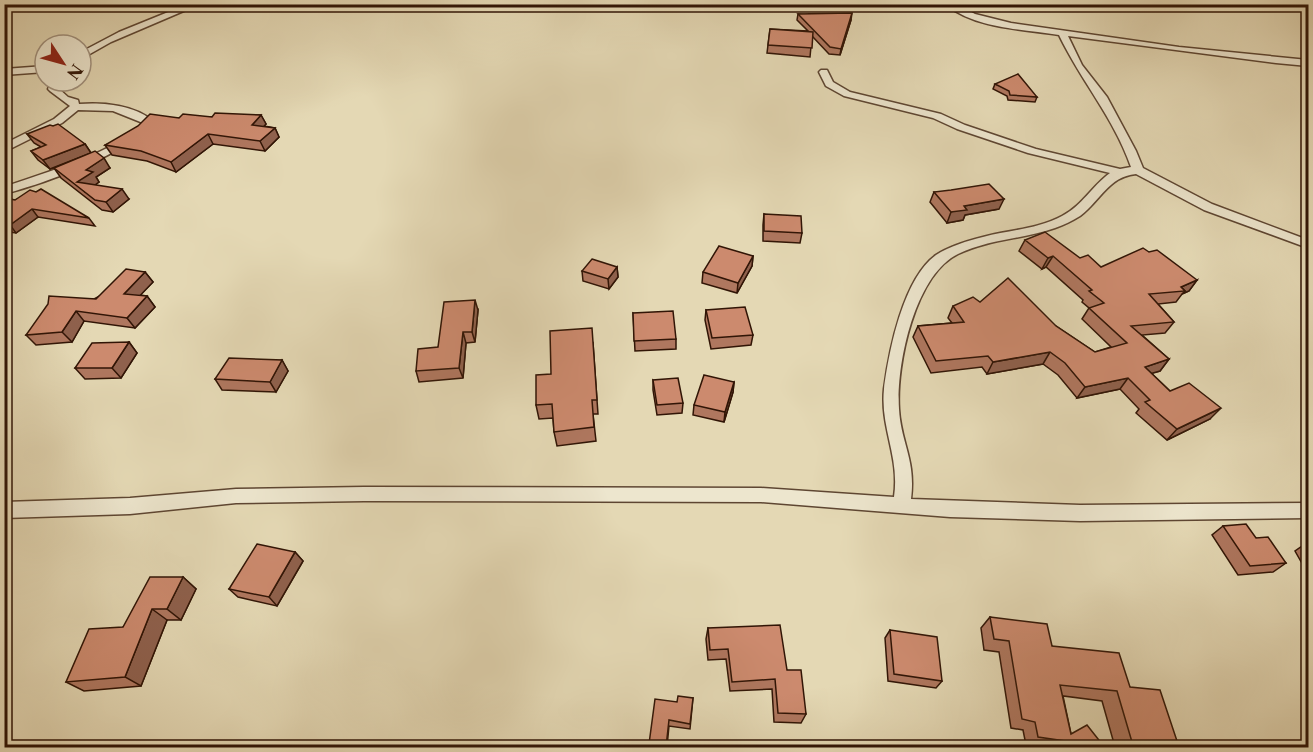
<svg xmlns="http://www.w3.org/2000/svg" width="1313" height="752" viewBox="0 0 1313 752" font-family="'Libre Caslon Text',serif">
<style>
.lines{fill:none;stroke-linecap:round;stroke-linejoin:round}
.minor-casing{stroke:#5e4632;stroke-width:3}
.minor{fill:#ede6ce;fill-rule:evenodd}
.wall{fill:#af775f;stroke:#311506;stroke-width:1.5}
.shaded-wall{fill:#8f614d;stroke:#311506;stroke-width:1.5}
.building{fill:#cc8a6e;stroke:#311506;stroke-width:1.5}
</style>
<rect width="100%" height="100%" fill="#e4d8b4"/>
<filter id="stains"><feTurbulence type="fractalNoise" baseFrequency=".00333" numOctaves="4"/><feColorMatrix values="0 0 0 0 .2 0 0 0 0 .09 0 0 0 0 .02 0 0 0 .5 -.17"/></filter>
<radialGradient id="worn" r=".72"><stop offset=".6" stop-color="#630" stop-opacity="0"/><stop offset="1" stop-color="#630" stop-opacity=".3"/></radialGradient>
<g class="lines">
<g class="minor-casing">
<g id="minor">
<path d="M188,4h12l-89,38 -30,17v-7l38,-20z"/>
<path d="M945,4h11l19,10 36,9 168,24 129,13v6l-32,-3 -208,-27 14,29 25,32 29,54 7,17 69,36 96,36v8l-104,-38 -68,-36c-28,3 -35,26 -56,42 -8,5 -16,9 -25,12 -31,11 -66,11 -97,26 -43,21 -62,110 -59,155 2,35 17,50 12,90l169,6 228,-2v15l-228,3 -130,-4 -189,-15 -397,-1 -128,2 -106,11 -126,4v-16l126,-4 106,-9 128,-2 397,1 133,9c6,-40 -14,-69 -10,-108 5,-38 19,-110 52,-134 14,-9 31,-14 47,-18 26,-7 55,-8 79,-21 20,-10 30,-30 48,-43l-82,-20 -71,-24 -24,-11 -89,-22 -18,-10 -7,-14 2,-2h6l6,12 17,10 91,22 24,11 71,24 84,20 11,-2c-17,-49 -50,-86 -72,-132 -37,-6 -83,-6 -114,-31z"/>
<path d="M1302,4h6v4z"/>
<path d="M45,66v6l-41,3v-6z"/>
<path d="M52,81h10l-4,7 10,9 10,3 1,4c24,-2 57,1 75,18 -24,31 -111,62 -150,72v-7c39,-14 112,-34 139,-64l-30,-12 -35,-1 -16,13 -58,29v-8l50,-25 16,-13 -20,-15 -2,-2z"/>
</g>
</g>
<use href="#minor" class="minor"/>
</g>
<g class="wall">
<path d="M798,14l53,6 -11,35 -11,-1 -17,-18 -2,21 -43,-4 3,-24 38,2 -11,-11z"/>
<path d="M995,84l42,13 -2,5 -27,-2 -1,-4 -14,-7z"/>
<path d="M261,115l5,9 -2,2 11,2 4,9 -14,14 -52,-7 -37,28 -29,-11 -35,-6 -7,-10 74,-27z"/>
<path d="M27,134l58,10 6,9 19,15 -14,9 3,5 -4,3 34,14 -16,13 -11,-2 -41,-32 -7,-10 20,-8 -24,9 -12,-9 -7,-9 10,-4 -7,-4z"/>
<path d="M36,192l53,26 6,8 -57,-9 -22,16 -12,-2v-33l11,2z"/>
<path d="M934,192l65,17 -34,6 -2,5 -16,3 -17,-21z"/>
<path d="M764,214l38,19 -2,10 -37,-2v-16z"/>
<path d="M1025,240l55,18 21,9 96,13 -8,11 -7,3 -6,8 -18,2 16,18 -9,11 -23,2 27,24 -9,12 -9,2 19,18 40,28 -43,21 -31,-27 3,-4 -19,-20 -43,9 -19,-23 -15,-11 -56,10 -5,-7 -51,6 -18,-36 5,-11 34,-3 -4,-5 5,-12 27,-4 76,24 39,26 16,-5 -29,-28 7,-11 -7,-6 1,-2 -37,-33 -4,2 -23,-18z"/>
<path d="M753,256l-1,10 -15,27 -35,-10 1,-11z"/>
<path d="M617,267l1,10 -9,12 -26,-8 -1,-10z"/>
<path d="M145,272l8,10 -13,13 7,1 8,11 -20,21 -51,-7 -12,21 -36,3 -10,-10z"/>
<path d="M478,310l-3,32 -9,1 -3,35 -44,4 -3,-11 22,-24z"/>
<path d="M706,310l47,25 -2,10 -40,4 -6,-29z"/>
<path d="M633,313l43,26v10l-41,2z"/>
<path d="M129,342l8,11 -16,25 -36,1 -10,-11z"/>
<path d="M593,343l5,71h-5l3,27 -39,5 -3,-14 -1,-14 -14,1 -3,-14 15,-31z"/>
<path d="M282,360l6,11 -12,21 -54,-2 -7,-11z"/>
<path d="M653,380l30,23 -1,10 -25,2 -4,-25z"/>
<path d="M734,382l-1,10 -9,30 -31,-7 1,-10z"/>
<path d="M1223,526l33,12 30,25 -13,9 -35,3 -26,-40z"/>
<path d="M1308,542v32l-13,-23z"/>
<path d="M295,552l8,9 -26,45 -39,-9 -9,-8z"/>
<path d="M183,577l13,12 -15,31h-14l-26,66 -57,5 -18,-9 57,-55z"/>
<path d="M990,617l62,29 78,41 49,60h-64l-13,-46 -39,-5 8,38 25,13h-55l-15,-2 -3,-15 -12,-2 -12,-76 -15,-2 -3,-22z"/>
<path d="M708,628l79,42 19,44 -5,9 -27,-1 -2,-33 -42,2 -4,-32 -18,1 -2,-21z"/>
<path d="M890,630l52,51 -6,7 -48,-7 -3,-43z"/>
<path d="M693,698l-3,31 -21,-3 -2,21h-18v-3l28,-42z"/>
</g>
<g class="shaded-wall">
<path d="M852,13l-1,7 -11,35 1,-6z"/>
<path d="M261,115l5,9 -10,11 -4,-10z"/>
<path d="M275,128l4,9 -14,14 -5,-10z"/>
<path d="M208,134l5,10 -37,28 -5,-10z"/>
<path d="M85,144l6,9 -41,16 -7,-9z"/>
<path d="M104,158l6,10 -14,9 3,5 -14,10 -8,-10 9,-12z"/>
<path d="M122,189l7,10 -16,13 -7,-10z"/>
<path d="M1004,199l-5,10 -34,6 -2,5 -16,3 4,-11 13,-6z"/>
<path d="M32,209l6,8 -22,16 -6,-8z"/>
<path d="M753,256l-1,10 -15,27 1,-10z"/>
<path d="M1053,256l-7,11 -4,2 6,-11z"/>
<path d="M617,267l1,10 -9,12 -1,-10z"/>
<path d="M145,272l8,10 -21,22 -8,-10z"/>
<path d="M1197,280l-8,11 -7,3 3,-3 -4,-4z"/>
<path d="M147,296l8,11 -20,21 -8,-10z"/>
<path d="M475,300l3,10 -3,32 -3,-10z"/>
<path d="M76,311l8,10 -12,21 -10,-10z"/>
<path d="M463,332l3,11 -3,35 -4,-10z"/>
<path d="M129,342l8,11 -16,25 -9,-10z"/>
<path d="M1050,352l-7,12 -56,10 6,-12z"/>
<path d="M1169,359l-9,12 -24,7 9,-11z"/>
<path d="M282,360l6,11 -12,21 -6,-10z"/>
<path d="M1128,378l-8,11 -43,9 8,-11z"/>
<path d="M734,382l-1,10 -9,30 1,-10z"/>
<path d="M1221,408l-11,11 -43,21 10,-11z"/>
<path d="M295,552l8,9 -26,45 -8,-9z"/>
<path d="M183,577l13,12 -15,31 -14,-11z"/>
<path d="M152,609l15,11 -26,66 -16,-9z"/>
</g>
<g class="building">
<path d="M852,13l-11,36 -11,-2 -32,-33z"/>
<path d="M770,29l43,3 -1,16 -44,-3z"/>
<path d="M1018,74l19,23 -27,-2 -1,-4 -14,-7z"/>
<path d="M215,113l46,2 -9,10 23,3 -15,13 -52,-7 -37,28 -30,-11 -36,-6 33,-19 12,-12 29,4 4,-4 29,3z"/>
<path d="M58,124l27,20 -42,16 -12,-9 15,-6 -19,-11 23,-9 3,1z"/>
<path d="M95,151l9,7 -18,12 7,2 -16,10 45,7 -16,13 -11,-2 -41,-32z"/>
<path d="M989,184l15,15 -40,7 3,4 -16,2 -17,-20 17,-2z"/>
<path d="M41,189l48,29 -57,-9 -22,16 -6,-1v-26l11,2 15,-10 6,2z"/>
<path d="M764,214l37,2 1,17 -38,-2z"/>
<path d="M1045,232l35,26 8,-3 13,12 42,-19 6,4 8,-2 40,30 -16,7 4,4 -36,3 25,28 -43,4 38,33 -24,8 25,24 19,-8 32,25 -44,21 -32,-27 5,-2 -22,-22 -43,9 -20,-24 -15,-11 -57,10 -5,-6 -52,5 -18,-35 46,-4 -11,-16 20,-9 7,5 28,-24 48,48 39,26 32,-9 -38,-35 15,-5 -15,-12 3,-1 -39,-34 -5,2 -23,-18z"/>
<path d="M719,246l34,10 -15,27 -35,-11z"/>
<path d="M592,259l25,8 -9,12 -26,-8z"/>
<path d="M126,269l19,3 -21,22 23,2 -20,22 -51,-7 -14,21 -36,3 22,-31 1,-8 47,3z"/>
<path d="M475,300l-3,32h-9l-4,36 -43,3 2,-22 20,-2 6,-45z"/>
<path d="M745,307l8,28 -41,3 -6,-28z"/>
<path d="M673,311l3,28 -42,2 -1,-28z"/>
<path d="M592,328l5,72h-5l2,27 -40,5 -2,-28 -16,1v-30l15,-1 -1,-43z"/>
<path d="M129,342l-17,26h-37l17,-25z"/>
<path d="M229,358l53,2 -12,22 -55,-3z"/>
<path d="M704,375l30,7 -9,30 -31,-7z"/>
<path d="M678,378l5,25 -26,2 -4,-25z"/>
<path d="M1246,524l10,14 12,-1 18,26 -36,3 -27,-40z"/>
<path d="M257,544l38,8 -26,45 -40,-8z"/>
<path d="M150,577h33l-16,32h-15l-27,68 -59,5 23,-53 34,-2z"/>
<path d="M990,617l57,7 5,22 67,7 11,34 30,3 19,57h-19l-1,-2 -27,-3 -15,-51 -57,-6 11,49 16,-9 15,19 -6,3h-13l-4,-4 -41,-6 -3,-15 -13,-3 -13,-78 -15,-2z"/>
<path d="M780,625l7,45h14l5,44 -28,-1 -3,-34 -43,3 -4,-33 -18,1 -2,-22z"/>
<path d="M890,630l47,7 5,44 -48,-7z"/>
<path d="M678,696l15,2 -3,26 -21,-4 -3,27 -17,-3 6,-45 22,3z"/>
</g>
<rect width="1313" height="752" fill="none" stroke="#e4d8b4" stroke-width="24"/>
<rect x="6" y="6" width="1301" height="740" fill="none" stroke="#311506" stroke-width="3"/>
<rect x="12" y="12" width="1289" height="728" fill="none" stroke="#311506" stroke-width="1.5"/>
<g transform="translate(63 63) rotate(126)"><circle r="28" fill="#ede6ce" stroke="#a2927e" stroke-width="1.5"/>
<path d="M0-4.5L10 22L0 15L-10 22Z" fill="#8f2418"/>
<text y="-9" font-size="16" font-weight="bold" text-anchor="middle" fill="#311506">N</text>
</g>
<rect width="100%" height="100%" filter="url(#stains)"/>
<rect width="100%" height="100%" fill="url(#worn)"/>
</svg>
